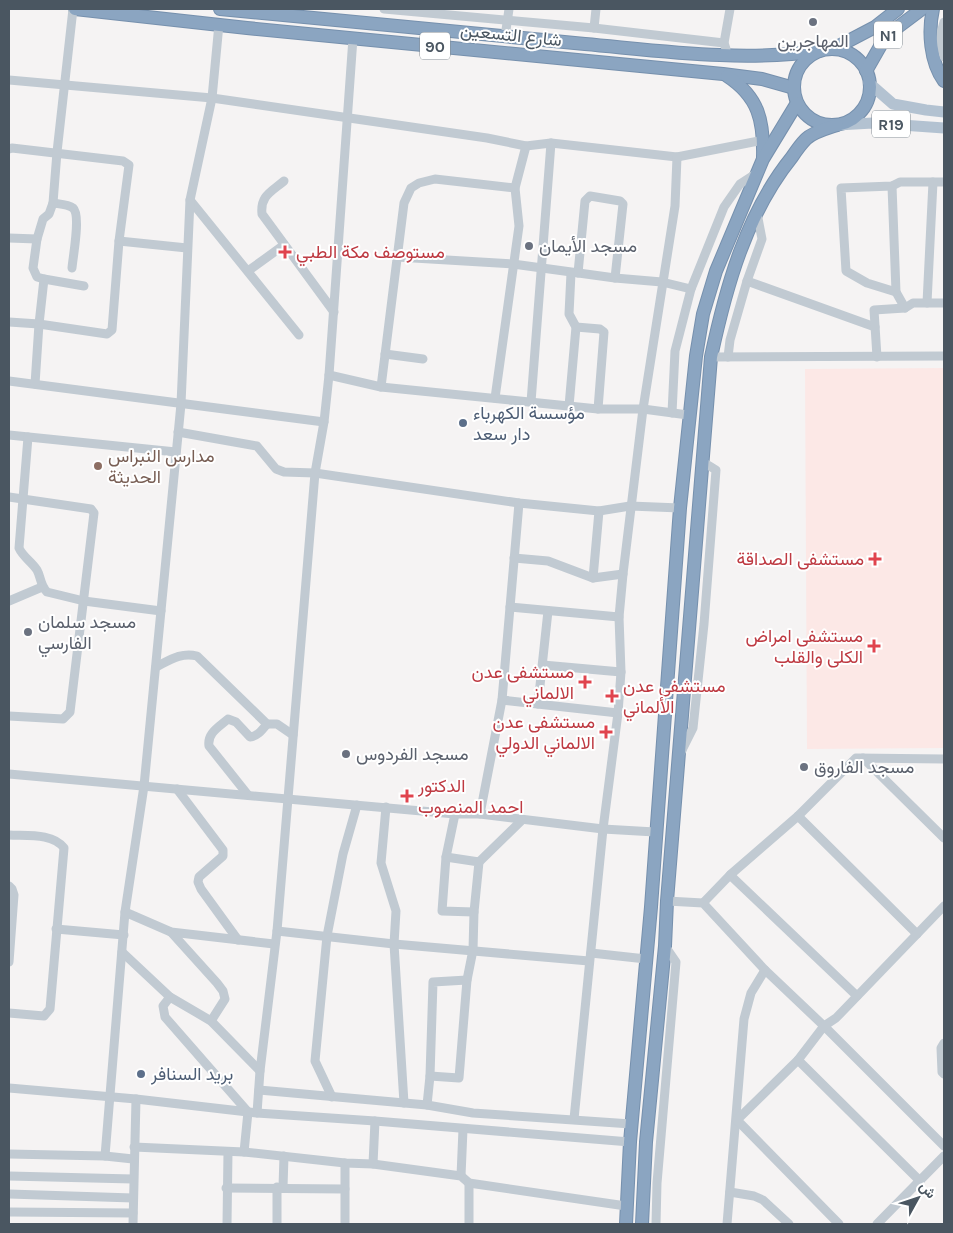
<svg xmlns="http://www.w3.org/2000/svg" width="953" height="1233" viewBox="0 0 953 1233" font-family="Karla,Vazirmatn,sans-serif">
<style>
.medical{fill:#fce8e6}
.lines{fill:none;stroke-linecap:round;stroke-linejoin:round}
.highway-casing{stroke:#7690ad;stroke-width:14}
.minor{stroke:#c1cad2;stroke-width:9}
.major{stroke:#b3c2d1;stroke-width:11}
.highway{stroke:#8ba5c1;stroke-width:12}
.worship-dot{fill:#6b7280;stroke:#fff;stroke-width:2}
.health-dot{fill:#e0444e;stroke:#fff;stroke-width:2}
.service-dot{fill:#5c6f8a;stroke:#fff;stroke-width:2}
.education-dot{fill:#8d6e63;stroke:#fff;stroke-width:2}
.labels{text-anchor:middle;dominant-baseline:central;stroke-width:4;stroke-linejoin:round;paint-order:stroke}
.shield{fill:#fff;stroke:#808990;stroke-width:1}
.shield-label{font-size:16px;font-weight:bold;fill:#4a5661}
.street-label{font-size:18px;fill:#4a5661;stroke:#fff}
.worship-label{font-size:18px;fill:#5b616d;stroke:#fff;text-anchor:start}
.health-label{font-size:18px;fill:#be3a42;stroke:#fff;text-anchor:end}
.service-label{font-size:18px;fill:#4e5e75;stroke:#fff;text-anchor:start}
.education-label{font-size:18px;fill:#785e54;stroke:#fff;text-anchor:start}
</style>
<rect width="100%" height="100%" fill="#f5f3f3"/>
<path class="medical" d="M944,368v380l-137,1 -2,-380z"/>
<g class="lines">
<g class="highway-casing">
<g id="highway">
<path d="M75,9l172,19 476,46 39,5 32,9"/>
<path d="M220,9c122,12 244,24 365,35 78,7 156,18 234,7"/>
<path d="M933,9c-5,22 -3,53 11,72"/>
<path d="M835,48l40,-21 23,-18"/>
<circle cx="832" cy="87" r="38"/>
<path d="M866,71l20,-35 36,-27"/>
<path d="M727,76c32,21 37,45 36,82"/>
<path d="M626,1224l4,-82 21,-235 29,-399 16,-152 7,-42 13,-43 47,-112 34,-56"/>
<path d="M642,1224l4,-82 19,-196 2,-45 44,-544c15,-70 35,-143 81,-200 4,-6 9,-13 14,-18 7,-7 22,-11 31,-14"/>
</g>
</g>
<g class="minor">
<path d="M384,9l210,19 130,15"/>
<path d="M944,22c-4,11 -4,24 0,35"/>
<path d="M594,28l2,-19"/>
<path d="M505,37l4,-28"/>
<path d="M726,49l-2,-6 6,-34"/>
<path d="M9,80l203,18 275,40 39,8 25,-3 126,14 87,-17"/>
<path d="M9,149l3,-1 111,13 6,4 -10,76 -7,89 -5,4 -68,-10 -30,-2"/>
<path d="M284,181c-13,11 -24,15 -22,33l72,98"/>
<path d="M892,186l4,106 9,16"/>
<path d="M190,200l109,135"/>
<path d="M53,203c6,1 15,1 20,5 8,7 0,48 -1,60"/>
<path d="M9,238l28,1"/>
<path d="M119,241l68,7"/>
<path d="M397,257l116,7 102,14 47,4 29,7"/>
<path d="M248,271l36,-26"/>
<path d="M578,273l7,-72 5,-5 30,5 3,3 -8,74"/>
<path d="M44,279l40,7"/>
<path d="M747,281l128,46"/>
<path d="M896,292l-29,-9 -21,-12 -5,-83 51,-2 8,-4h44"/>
<path d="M927,303l6,-121"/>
<path d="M576,327l24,2 4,3 -6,77"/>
<path d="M385,354l38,5"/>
<path d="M711,357l233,-1"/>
<path d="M728,357l2,-17 17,-59 15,-42 -5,-26"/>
<path d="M877,357l-3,-47 31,-2 8,-5h31"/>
<path d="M329,375l52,12 217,22h45l45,6"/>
<path d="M9,381l315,41"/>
<path d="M35,384l4,-60 5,-45 -7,-2 -4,-9 4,-29 6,-20 6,-5 4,-11 4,-51 16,-143"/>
<path d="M381,387l23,-184 7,-15 8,-5 16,-4 80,9"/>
<path d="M495,398l24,-172 -4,-38 11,-42"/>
<path d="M531,402l20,-259"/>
<path d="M569,406l7,-79 -7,-13 2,-41"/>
<path d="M672,413l3,-62 16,-62 33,-82 16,-23 17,-11"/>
<path d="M178,432l79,14 19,23 8,3 31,1 204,30 80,8 31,-5 50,2"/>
<path d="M9,435l167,17"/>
<path d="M28,437l-9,111c4,9 12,13 18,22 4,7 3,15 10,22l37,9 77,10"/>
<path d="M9,497l82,12 3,4 -24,199 -7,7 -54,-3"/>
<path d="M514,558l34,3 45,17 30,-4"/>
<path d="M593,578l6,-67"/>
<path d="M9,601l33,-14"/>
<path d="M510,607l109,10"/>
<path d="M543,665l78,7"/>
<path d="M156,667c14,-7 25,-15 41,-11l70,68h10l16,11"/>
<path d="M502,700l116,13"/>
<path d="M538,704l10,-93"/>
<path d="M681,752l12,-24 11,-104 12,-154 -13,-8"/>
<path d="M863,758l81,80"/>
<path d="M9,774l446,40h25l123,15 52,3"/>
<path d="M177,789l46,61v6l-24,21 -1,5 3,7 37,51"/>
<path d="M248,795l-39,-49c-2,-13 10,-19 19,-27l8,3 14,15c8,-1 12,-7 17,-13"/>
<path d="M386,807l-5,56 15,48 -2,33 10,159"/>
<path d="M455,814l-9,43 -4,54 32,1"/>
<path d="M480,814l22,-114 17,-197"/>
<path d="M798,816l119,118"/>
<path d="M9,835c18,1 44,-2 55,13l-14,161 -6,7 -35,-3"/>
<path d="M479,862l43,-42"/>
<path d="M730,875l127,121"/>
<path d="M9,886l3,3 2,6 -5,67"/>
<path d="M667,901l36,2 62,67 59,56 120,120"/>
<path d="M703,903l27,-28 68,-59 58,-58 88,1"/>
<path d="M125,912l46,20 103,12"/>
<path d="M56,929l68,6"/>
<path d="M277,931l117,13 195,17"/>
<path d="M171,932l46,51 6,8 2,8 -14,22"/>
<path d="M122,952l48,45 41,24 49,50"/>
<path d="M591,953l55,6"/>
<path d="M170,997l-7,9 2,11 83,95 -4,40"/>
<path d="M944,1043l-3,5 1,24 2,2"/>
<path d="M798,1060l122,121"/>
<path d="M430,1076l29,2 8,-98 6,-30 1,-38 5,-50 -33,-5"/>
<path d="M9,1088l127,11 121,14 118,8 255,21"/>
<path d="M259,1090l168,15 46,8 158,11"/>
<path d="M332,1097l-17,-36 12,-125 16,-82 14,-49"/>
<path d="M427,1105l3,-29 3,-94 34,-2"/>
<path d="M257,1113l3,-42 17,-140 38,-458 9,-51 5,-47 24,-337"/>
<path d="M574,1119l29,-290 15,-116 3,-41 -2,-55 4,-43 20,-165 32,-203 2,-49"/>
<path d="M134,1147l110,5 101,11 28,1 88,12 8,7 157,23"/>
<path d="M9,1154l96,2 28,3"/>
<path d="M105,1156l20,-244 19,-126 37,-382 9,-204 22,-102 7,-74"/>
<path d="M373,1164l2,-43"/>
<path d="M9,1176l124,3"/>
<path d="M461,1176l2,-47"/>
<path d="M277,1187v37"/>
<path d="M283,1187l1,-31"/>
<path d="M226,1188l119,1"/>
<path d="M730,1192l24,4 9,4 26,24"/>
<path d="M9,1194l124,4"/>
<path d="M9,1212l124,1"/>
<path d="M133,1224l3,-125"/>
<path d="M227,1224l1,-72"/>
<path d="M345,1224v-61"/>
<path d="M469,1224v-41"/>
<path d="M656,1224l1,-41 19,-221 -11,-16"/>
<path d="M727,1224l17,-205 7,-26 14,-23"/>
<path d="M839,1224l-102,-104 61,-60 26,-34 12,-8 108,-112"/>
<path d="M877,1224l67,-68"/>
</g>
<g class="major">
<path d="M869,83l24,21 33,6 18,2"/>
<path d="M837,125l36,-2 71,5"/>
</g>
<use href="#highway" class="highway"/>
</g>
<g class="worship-dot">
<circle cx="813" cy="22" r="5"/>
<circle cx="529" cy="246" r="5"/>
<circle cx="28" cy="632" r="5"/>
<circle cx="346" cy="754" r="5"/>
<circle cx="804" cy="767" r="5"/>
</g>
<g class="health-dot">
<path d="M282.5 244.5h5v5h5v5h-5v5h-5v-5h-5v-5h5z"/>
<path d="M872.5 551.5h5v5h5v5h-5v5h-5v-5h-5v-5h5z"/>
<path d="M871.5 638.5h5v5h5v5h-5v5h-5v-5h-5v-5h5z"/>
<path d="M582.5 674.5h5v5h5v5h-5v5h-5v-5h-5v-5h5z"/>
<path d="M609.5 688.5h5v5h5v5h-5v5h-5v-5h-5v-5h5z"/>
<path d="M603.5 724.5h5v5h5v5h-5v5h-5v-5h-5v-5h5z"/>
<path d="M404.5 788.5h5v5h5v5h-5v5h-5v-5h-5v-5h5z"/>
</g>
<g class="service-dot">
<circle cx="463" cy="423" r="5"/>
<circle cx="141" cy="1074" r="5"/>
</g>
<circle class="education-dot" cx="98" cy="466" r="5"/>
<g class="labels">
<g class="shield">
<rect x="874" y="21.5" width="28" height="27" rx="4"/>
<rect x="420" y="32.5" width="30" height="27" rx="4"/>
<rect x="872" y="110.5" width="38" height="27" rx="4"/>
</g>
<g class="shield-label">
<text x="888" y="35">N1</text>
<text x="435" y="46">90</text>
<text x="891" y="124">R19</text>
</g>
<g class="street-label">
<text transform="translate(511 35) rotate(6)">شارع التسعين</text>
</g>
<g class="worship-label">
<text x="813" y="41" text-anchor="middle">المهاجرين</text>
<text x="539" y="246">مسجد الأيمان</text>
<text x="38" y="622">مسجد سلمان<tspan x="38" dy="21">الفارسي</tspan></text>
<text x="356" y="754">مسجد الفردوس</text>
<text x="814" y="767">مسجد الفاروق</text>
</g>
<g class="health-label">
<text x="296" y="252" text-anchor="start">مستوصف مكة الطبي</text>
<text x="864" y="559">مستشفى الصداقة</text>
<text x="863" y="636">مستشفى امراض<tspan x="863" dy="21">الكلى والقلب</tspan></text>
<text x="574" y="672">مستشفى عدن<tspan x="574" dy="21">الالماني</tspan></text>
<text x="623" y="686" text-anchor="start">مستشفى عدن<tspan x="623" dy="21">الألماني</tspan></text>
<text x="595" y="722">مستشفى عدن<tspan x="595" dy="21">الالماني الدولي</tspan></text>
<text x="418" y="786" text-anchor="start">الدكتور<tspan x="418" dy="21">احمد المنصوب</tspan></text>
</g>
<g class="service-label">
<text x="473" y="413">مؤسسة الكهرباء<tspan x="473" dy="21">دار سعد</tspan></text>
<text x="151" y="1074">بريد السنافر</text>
</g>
<g class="education-label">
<text x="108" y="456">مدارس النبراس<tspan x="108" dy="21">الحديثة</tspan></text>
</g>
</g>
<rect width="953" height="1233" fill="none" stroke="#4a5661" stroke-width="20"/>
<g transform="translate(918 1198) rotate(50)" stroke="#ffffff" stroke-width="4" paint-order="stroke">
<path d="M0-4L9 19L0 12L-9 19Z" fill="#4a5661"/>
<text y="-8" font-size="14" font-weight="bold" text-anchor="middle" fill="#4a5661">ش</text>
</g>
</svg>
